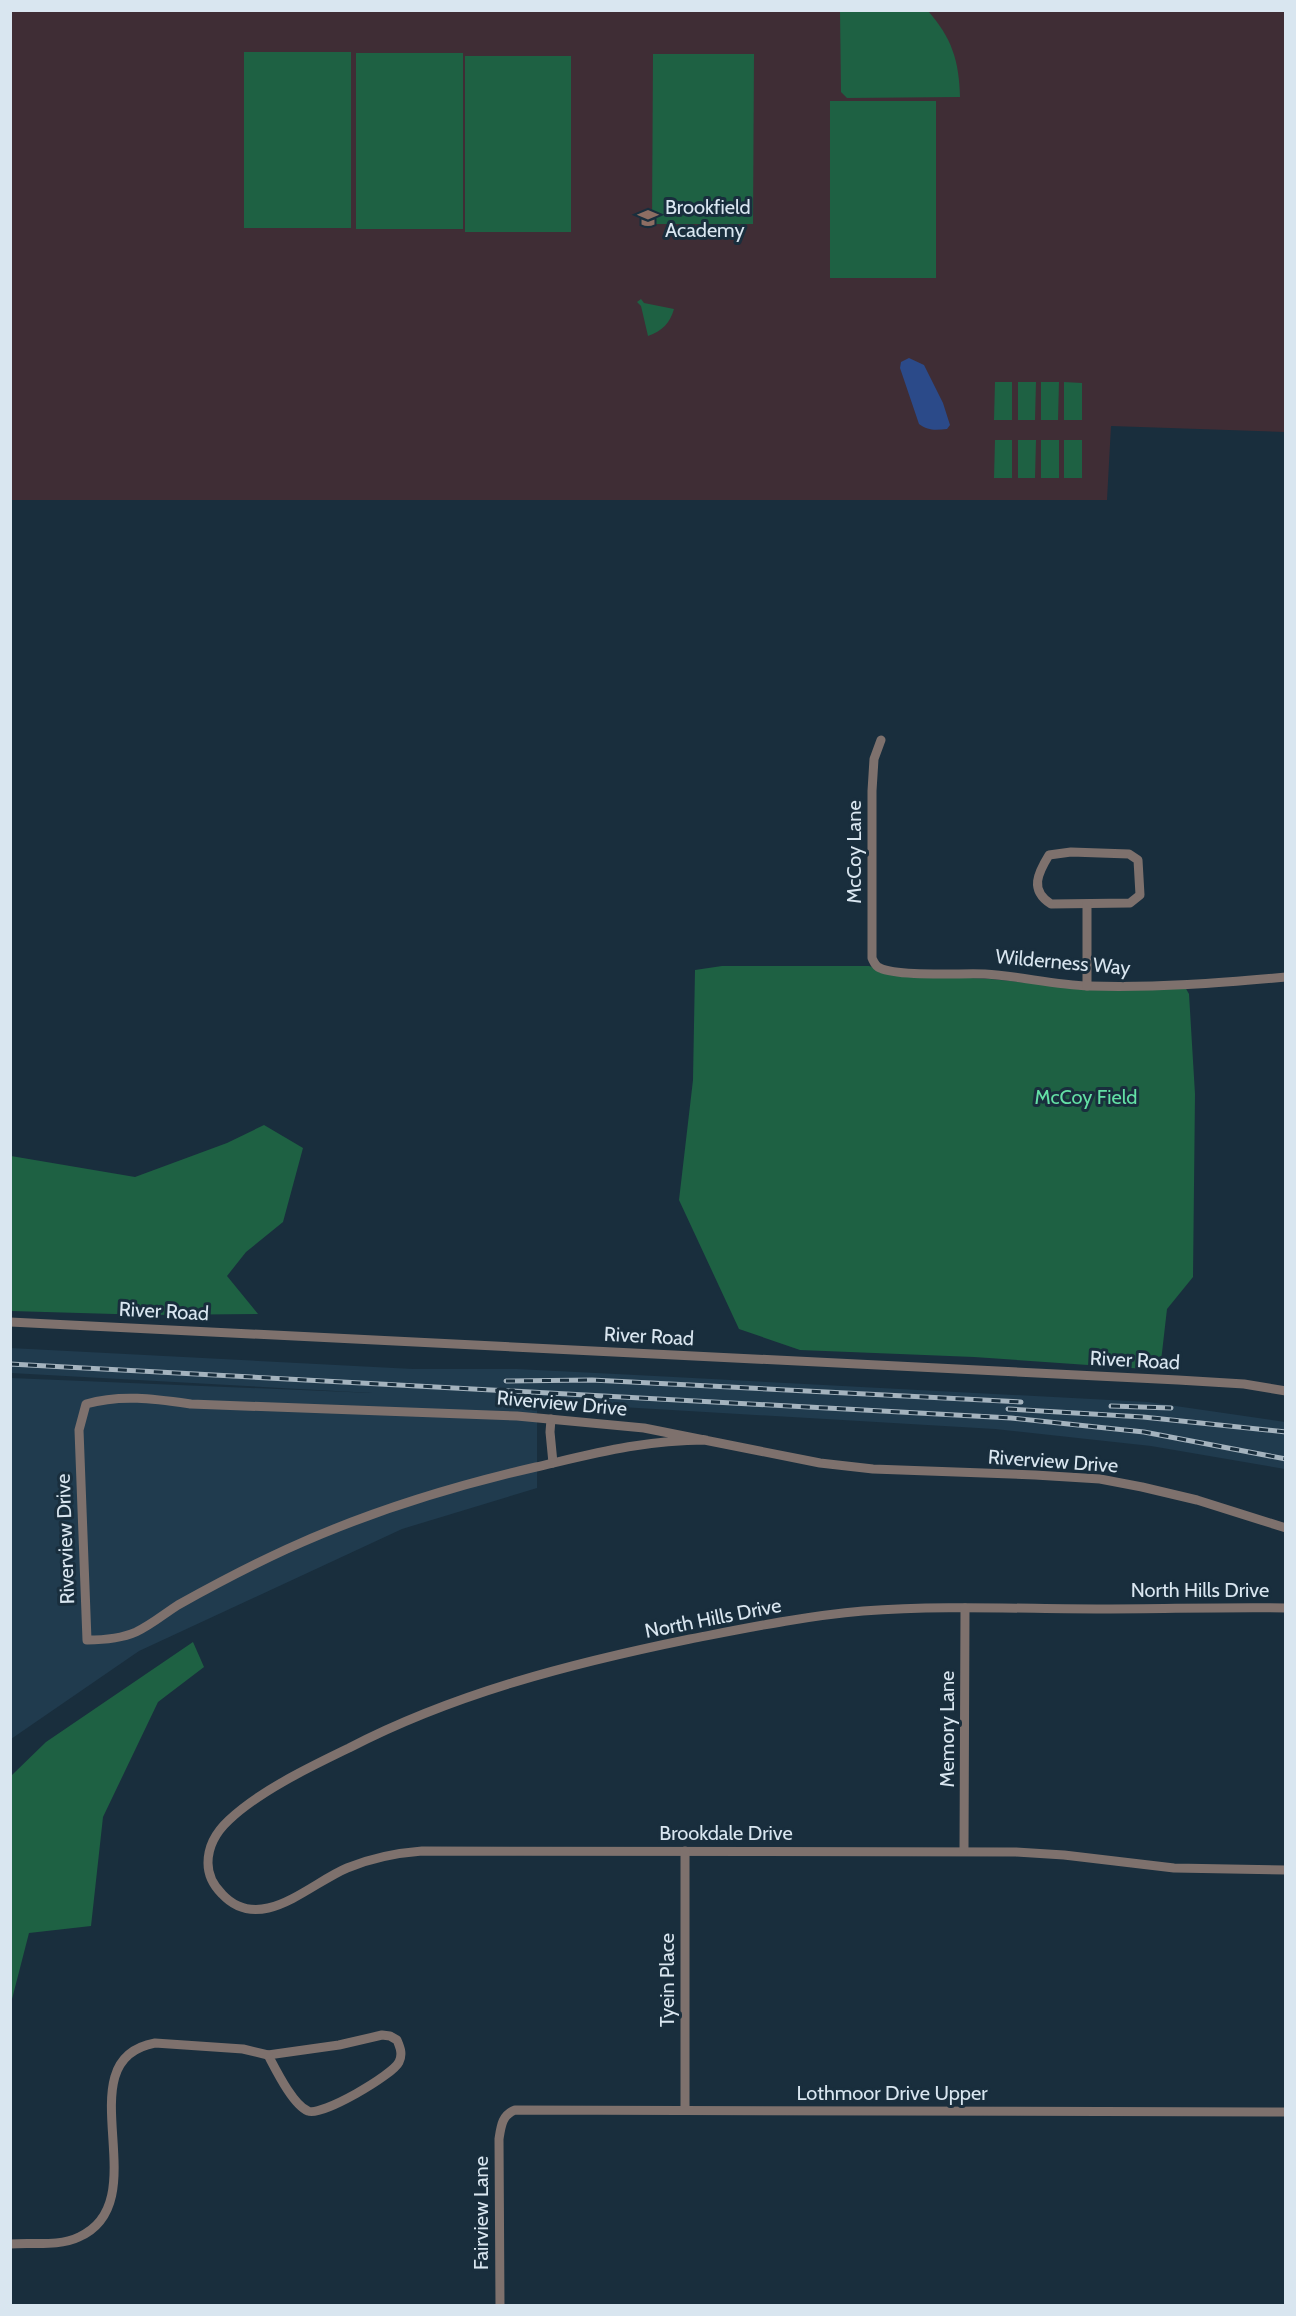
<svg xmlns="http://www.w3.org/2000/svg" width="1296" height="2316" viewBox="0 0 1296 2316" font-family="Cabin,sans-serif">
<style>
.built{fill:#203b4e}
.education{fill:#3f2d35}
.green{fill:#1e6143}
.water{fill:#2b4a89}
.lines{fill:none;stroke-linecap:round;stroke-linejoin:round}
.minor{stroke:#7e716d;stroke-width:9}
.rail-casing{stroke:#a4b3be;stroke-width:5}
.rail{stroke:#192e3d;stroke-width:3;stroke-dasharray:9;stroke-linecap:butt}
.labels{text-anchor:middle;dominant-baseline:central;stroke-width:6;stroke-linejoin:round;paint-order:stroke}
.poi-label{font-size:20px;fill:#d9e6f0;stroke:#192e3d;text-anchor:start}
.street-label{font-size:20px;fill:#d9e6f0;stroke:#192e3d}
.park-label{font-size:20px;fill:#63e0a5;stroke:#192e3d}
</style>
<rect width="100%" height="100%" fill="#192e3d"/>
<path class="built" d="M10,1348l403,21h104l138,7 493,26 137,20v47l-134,-23 -156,-17 -458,-27v86l-135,41 -263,122 -128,88v-361l361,15 -361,-20z"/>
<path class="education" d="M11,11h1274v421l-174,-6 -4,74h-1096z"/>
<g class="green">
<path d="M840,11h88c24,27 31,50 32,86l-113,1 -6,-6z"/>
<rect x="244" y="52" width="107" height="176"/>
<rect x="356" y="53" width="107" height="176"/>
<path d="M653,54h101l-1,170h-101z"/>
<rect x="465" y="56" width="106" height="176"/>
<rect x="830" y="101" width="106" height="177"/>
<path d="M641,299l3,4 30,6c-4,14 -12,22 -26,27l-7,-30 -4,-4z"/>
<path d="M995,382h17v38h-18z"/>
<path d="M1018,382h18l-1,38h-17z"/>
<path d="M1041,382h18l-1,38h-17z"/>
<path d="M1064,382l18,1v37h-18z"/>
<path d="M995,440h17v38h-18z"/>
<path d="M1018,440h18l-1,38h-17z"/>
<rect x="1041" y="440" width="18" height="38"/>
<rect x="1064" y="440" width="18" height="38"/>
<path d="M722,966h147l23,8 98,5 39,4 156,4 4,7 6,100 -2,183 -26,32 -7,61 -186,-13 -174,-7 -61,-21 -60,-129 14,-120 2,-110z"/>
<path d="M264,1125l39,23 -20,74 -37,30 -19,24 31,38 -109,1 -138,-4v-155l124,21 92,-34z"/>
<path d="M193,1642l11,25 -46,35 -55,115 -12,109 -62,7 -18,70v-227l35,-34z"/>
</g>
<path class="water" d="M909,358l15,7 19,38 7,22 -3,4c-11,1 -19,2 -28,-5l-19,-56 1,-6z"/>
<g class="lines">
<g class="minor">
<path d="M881,740l-7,19 -2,32v167c2,4 3,8 8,10 19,9 81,5 105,6 35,2 69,11 104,12 66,2 131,-3 197,-9"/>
<path d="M1071,852l58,2 9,6 2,35 -10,8 -79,1c-22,-14 -13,-31 -2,-49z"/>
<path d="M1087,986v-82"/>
<path d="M10,1322l1168,58 66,4 42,7"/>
<path d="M551,1419l-1,13 3,31"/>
<path d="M706,1440c-62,0 -110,13 -170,27 -87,20 -168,45 -249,82 -37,17 -73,36 -109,56 -14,9 -27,20 -42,27 -16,7 -32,8 -49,8l-8,-210 7,-26c35,-10 69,-5 105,0l326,12 127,12 176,35 53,6 162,6 65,4 42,8 55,13 89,28"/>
<path d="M1286,1608c-62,-1 -122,1 -183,1 -80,0 -160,-4 -240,2 -58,5 -116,17 -173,28 -117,24 -235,54 -341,109 -39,19 -88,42 -120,72 -13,12 -21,25 -21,43 0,12 6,23 14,31 38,41 87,-10 125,-26 24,-10 49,-15 75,-17l594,1 48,3 110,13 112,2"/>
<path d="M964,1851l1,-243"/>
<path d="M382,2035l8,1 7,4c3,7 6,14 2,22 -6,13 -78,55 -91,49 -15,-6 -32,-41 -40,-56l71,-10z"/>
<path d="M685,2110v-259"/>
<path d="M10,2244c23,-2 48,3 69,-7 81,-36 -17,-177 76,-194l88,6 25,6"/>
<path d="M500,2306l-1,-167c2,-13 3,-24 16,-29l771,2"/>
</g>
<g class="rail-casing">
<g id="rail">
<path d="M10,1364l1001,54 133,14 142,27"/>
<path d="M506,1381l86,-1 429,22"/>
<path d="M1111,1406l60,2"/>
<path d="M1008,1409l135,8 143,15"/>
</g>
</g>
<use href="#rail" class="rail"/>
</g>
<defs>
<g id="school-bare" transform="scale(1.62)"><path d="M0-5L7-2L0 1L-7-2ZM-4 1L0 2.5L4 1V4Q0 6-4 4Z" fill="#8d6e63" stroke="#192e3d" stroke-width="2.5" paint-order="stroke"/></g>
</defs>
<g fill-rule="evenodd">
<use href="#school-bare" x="648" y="218"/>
</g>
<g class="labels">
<g class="poi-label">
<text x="665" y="207">Brookfield<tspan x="665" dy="23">Academy</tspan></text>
</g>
<g class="street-label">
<text transform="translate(854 852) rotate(-90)">McCoy Lane</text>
<text transform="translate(1063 962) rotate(5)">Wilderness Way</text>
<text transform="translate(164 1311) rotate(3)">River Road</text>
<text transform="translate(649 1336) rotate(3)">River Road</text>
<text transform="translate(1135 1360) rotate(3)">River Road</text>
<text transform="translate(562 1403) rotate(5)">Riverview Drive</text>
<text transform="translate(1053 1461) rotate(4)">Riverview Drive</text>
<text transform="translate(65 1539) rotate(-92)">Riverview Drive</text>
<text x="1200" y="1590">North Hills Drive</text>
<text transform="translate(713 1618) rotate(-11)">North Hills Drive</text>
<text transform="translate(947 1729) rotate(-90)">Memory Lane</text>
<text x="726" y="1833">Brookdale Drive</text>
<text transform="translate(667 1980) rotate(-90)">Tyein Place</text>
<text x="892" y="2093">Lothmoor Drive Upper</text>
<text transform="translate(481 2213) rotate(-90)">Fairview Lane</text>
</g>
<g class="park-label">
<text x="1086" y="1097">McCoy Field</text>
</g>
</g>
<rect width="1296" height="2316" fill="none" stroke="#d9e6f0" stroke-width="24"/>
</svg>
